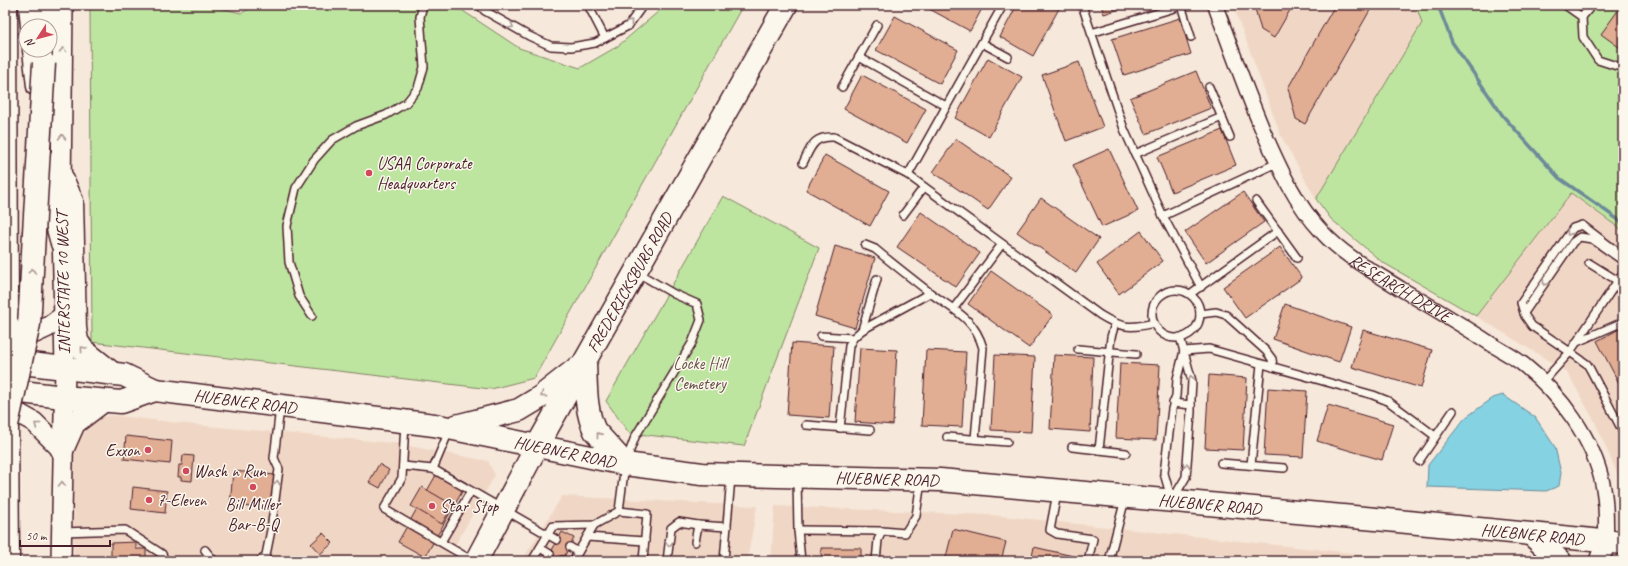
<svg xmlns="http://www.w3.org/2000/svg" width="1628" height="566" viewBox="0 0 1628 566" font-family="Caveat,sans-serif">
<style>
.built{fill:#f0d7c5}
.green{fill:#bde5a0;stroke:#848266}
.water{fill:#84d2e2;stroke:#6d8a99}
.lines{fill:none;stroke-linecap:round;stroke-linejoin:round}
.stream{stroke:#6d8a99;stroke-width:3.5}
.building{fill:#e1ae94;stroke:#4a1f2b}
.lane-casing{stroke:#4a1f2b;stroke-width:10}
.street-casing{stroke:#4a1f2b;stroke-width:17}
.secondary-casing{stroke:#4a1f2b;stroke-width:22}
.primary-casing{stroke:#4a1f2b;stroke-width:25}
.highway-casing{stroke:#4a1f2b;stroke-width:25}
.lane{stroke:#fbf7ec;stroke-width:7}
.street{stroke:#fbf7ec;stroke-width:14}
.secondary{stroke:#fbf7ec;stroke-width:19}
.primary{stroke:#fbf7ec;stroke-width:22}
.highway{stroke:#fbf7ec;stroke-width:22}
.highway-bridge-casing{stroke:#4a1f2b;stroke-width:25;stroke-linecap:butt}
.highway-bridge{stroke:#fbf7ec;stroke-width:22}
.oneway{stroke:#ab9695}
.poi-dot{fill:#d1495b;stroke:#fbf7ec;stroke-width:1.5}
.labels{text-anchor:middle;dominant-baseline:central;stroke-width:3;stroke-linejoin:round;paint-order:stroke}
.poi-label{font-size:17px;fill:#4a1f2b;stroke:#fbf7ec;text-anchor:start}
.street-label{font-size:17px;fill:#4a1f2b;stroke:#fbf7ec}
.park-label{font-size:17px;fill:#675048;stroke:#fbf7ec}
</style>
<rect width="100%" height="100%" fill="#f6e8da"/>
<filter id="ink" filterUnits="userSpaceOnUse"><feTurbulence type="fractalNoise" baseFrequency=".025" numOctaves="2"/><feDisplacementMap in="SourceGraphic" scale="8" xChannelSelector="R" yChannelSelector="G"/><feConvolveMatrix kernelMatrix="1 2 1 2 8 2 1 2 1" color-interpolation-filters="sRGB"/></filter>
<g filter="url(#ink)">
<g class="built">
<path d="M1233,5h183l7,18 -107,176 -35,-63z"/>
<path d="M1571,193l52,38v256l-28,-65 -28,-50 -91,-56z"/>
<path d="M111,415l85,10 197,18 95,18 7,14 -49,86h-372l-1,-112 7,-13 9,-10 13,-9z"/>
<path d="M562,496l195,10 -10,55h-225z"/>
<path d="M775,506l216,9 361,38 40,8h-621z"/>
</g>
<g class="green">
<path d="M90,5h118l33,8 17,-8h196l65,43 61,20 38,-22 41,-35 2,-6h82l-209,373 -43,11 -399,-47z"/>
<path d="M1416,5h207v226l-52,-38 -95,123 -94,-54 -51,-43 -15,-20 106,-176z"/>
<path d="M723,196l96,52 -75,198 -115,-13 -23,-32z"/>
</g>
<path class="water" d="M1503,395l32,22 20,30 6,26 -2,13 -13,5 -119,-4 1,-22 37,-47 28,-20z"/>
<g class="lines">
<path class="stream" d="M1438,5l14,37 51,74 56,62 64,45"/>
</g>
<g class="building">
<path d="M922,5h62l-14,26z"/>
<path d="M1017,5h44l-28,51 -33,-19z"/>
<path d="M1101,5h31l-28,9z"/>
<path d="M1254,5h39l-19,33 -13,-8z"/>
<path d="M1335,5h38l-68,119 -9,-5 -8,-31z"/>
<path d="M1622,5h1v45l-22,-16z"/>
<path d="M895,16l63,34 -18,34 -64,-34z"/>
<path d="M1180,18l11,36 -67,21 -12,-36z"/>
<path d="M988,58l34,19 -33,60 -34,-19z"/>
<path d="M1079,62l24,65 -37,14 -24,-66z"/>
<path d="M1196,71l15,37 -65,26 -16,-36z"/>
<path d="M862,75l64,34 -19,34 -63,-34z"/>
<path d="M1222,130l14,35 -64,27 -15,-35z"/>
<path d="M956,139l55,38 -23,33 -55,-38z"/>
<path d="M1109,149l29,62 -36,16 -29,-62z"/>
<path d="M825,155l64,36 -19,35 -64,-36z"/>
<path d="M1243,192l21,30 -58,41 -21,-31z"/>
<path d="M1041,198l58,41 -23,34 -59,-41z"/>
<path d="M921,212l59,41 -24,34 -59,-40z"/>
<path d="M1141,231l22,30 -44,33 -22,-30z"/>
<path d="M835,246l40,12 -20,70 -40,-12z"/>
<path d="M1280,247l22,31 -57,40 -22,-31z"/>
<path d="M991,271l62,44 -24,33 -61,-44z"/>
<path d="M1285,304l66,23 -12,35 -66,-23z"/>
<path d="M1623,327v64l-26,-50z"/>
<path d="M1363,330l69,20 -11,38 -69,-21z"/>
<path d="M792,343l42,3 -5,72 -42,-3z"/>
<path d="M860,348l37,2 -4,75 -38,-3z"/>
<path d="M926,350l40,2 -4,75 -40,-2z"/>
<path d="M995,355l40,2 -4,75 -40,-2z"/>
<path d="M1054,355l39,2 -3,75 -40,-3z"/>
<path d="M1120,363l40,2 -4,75 -40,-2z"/>
<path d="M1209,375l38,3 -4,72 -38,-2z"/>
<path d="M1268,388l39,3 -4,66 -39,-2z"/>
<path d="M1328,405l65,19 -11,36 -65,-19z"/>
<path d="M126,436l46,5 -2,23 -46,-5z"/>
<path d="M183,455l11,1 -2,25 -11,-1v-3h-3l1,-12h3z"/>
<path d="M379,464l10,6 -9,18 -11,-6z"/>
<path d="M440,468l27,15 -42,74 -27,-15z"/>
<path d="M233,471l42,4 -3,34 -42,-4z"/>
<path d="M133,487l34,4 -2,22 -34,-4z"/>
<path d="M422,487l31,18 -11,19 -31,-18z"/>
<path d="M953,529l53,13 -5,19h-56z"/>
<path d="M562,532l12,6 -12,23h-16z"/>
<path d="M323,533l10,10 -13,11 -9,-10z"/>
<path d="M136,542v7h10v12h-35v-18z"/>
<path d="M1034,547l52,12 -1,2h-54z"/>
<path d="M821,548h40v13h-39z"/>
</g>
<g class="lines">
<g class="lane-casing">
<g id="lane">
<path d="M479,5l6,6 44,25 22,10 20,1 24,-4 33,-17 15,-21"/>
<path d="M588,5l17,33"/>
<path d="M1082,5l42,124 39,87 38,71"/>
<path d="M1181,5l10,32"/>
<path d="M1565,5l17,12 1,20 15,23 25,8"/>
<path d="M1582,17l10,-12"/>
<path d="M1091,33l90,-27"/>
<path d="M982,43l26,14"/>
<path d="M859,57l87,49"/>
<path d="M842,87l35,-62"/>
<path d="M1209,87l21,50"/>
<path d="M1135,154l87,-37"/>
<path d="M803,163c8,-16 10,-27 31,-26l74,38 192,140c21,13 30,14 54,8"/>
<path d="M908,175l95,-170"/>
<path d="M1256,201l41,57"/>
<path d="M903,215l21,-28"/>
<path d="M1163,216l114,-53"/>
<path d="M865,245l10,4c18,15 36,29 54,43 24,18 45,25 54,56l-8,91"/>
<path d="M1623,256l-41,-31 -9,3 -52,75 4,13 7,10 38,26 53,-79"/>
<path d="M1589,263l29,18"/>
<circle cx="1176" cy="314" r="24"/>
<path d="M1190,294l88,-63"/>
<path d="M954,308l48,-64"/>
<path d="M1524,313l49,-71 7,-5 12,2 31,22"/>
<path d="M1200,314l16,-2 10,3 40,36 6,8 1,8"/>
<path d="M312,316l-13,-20 -10,-34 -2,-36 9,-38 18,-28 18,-20 24,-14 30,-11 20,-12 12,-15 6,-21 -4,-50 3,-12"/>
<path d="M862,330l15,-51"/>
<path d="M821,336l32,2"/>
<path d="M1577,342l46,-20"/>
<path d="M1078,349l58,5"/>
<path d="M1184,351l25,-2 164,46 15,6 47,35"/>
<path d="M1543,382l27,-30 17,12 3,5 33,63"/>
<path d="M1173,403l18,2"/>
<path d="M405,423l-3,55 -18,31 89,52"/>
<path d="M806,425l64,5"/>
<path d="M840,428l9,-82 4,-8 9,-8 68,-37"/>
<path d="M947,437l60,5"/>
<path d="M1072,447l54,6"/>
<path d="M1099,450l12,-113 4,-13"/>
<path d="M1419,461l34,-50"/>
<path d="M1221,463l63,5"/>
<path d="M1251,465l10,-101"/>
<path d="M403,466l30,3 124,71"/>
<path d="M433,469l16,-38"/>
<path d="M797,479l1,51 3,31"/>
<path d="M1057,493l-7,37 7,4 36,5 -5,22"/>
<path d="M1174,497l12,-20 5,-65v-14l1,-17 -12,-44"/>
<path d="M1171,498l-7,-25 8,-64 4,-13 1,-17 7,-28"/>
<path d="M619,511l6,-47 10,-27 57,-94 9,-23 -4,-16 -23,-10 -36,-21"/>
<path d="M698,525l29,2"/>
<path d="M798,530l84,1"/>
<path d="M62,532l63,-2 37,24 3,7"/>
<path d="M587,537l58,4"/>
<path d="M441,542l30,-51"/>
<path d="M570,547l8,5"/>
<path d="M540,548l10,6"/>
<path d="M205,550l9,11"/>
<path d="M562,560l1,1"/>
<path d="M260,561l6,-6 5,-25 8,-61 -5,-11 6,-50"/>
<path d="M532,561l21,-35 41,-1 25,-14 28,3 -4,47"/>
<path d="M573,561l21,-36"/>
<path d="M667,561l4,-33 8,-6 19,3 -3,17"/>
<path d="M724,561l7,-84"/>
<path d="M876,561l2,-21 4,-9 23,2 11,-17 5,-35"/>
<path d="M1109,561l16,-62"/>
</g>
</g>
<g class="street-casing">
<g id="street">
<path id="s1" d="M1215,5c16,43 31,86 49,128 16,36 31,70 58,99 22,24 52,40 79,57 31,18 61,36 90,55 11,7 23,13 33,21 36,29 70,74 79,121 4,19 3,37 3,56"/>
</g>
</g>
<g class="secondary-casing">
<g id="secondary">
<path d="M61,192l2,-187"/>
<path d="M14,332l21,1 13,-6 16,-12"/>
<path d="M5,412l13,1 16,9 28,28"/>
<path d="M61,561l4,-194 -3,-138"/>
<path d="M1599,561l7,-19"/>
</g>
</g>
<g class="primary-casing">
<g id="primary">
<path d="M61,176l11,25 3,127 2,13 6,9 29,23"/>
<path id="s2" d="M5,361l119,14 31,15 279,35 191,39 77,10 238,6 447,40 236,23"/>
<path d="M585,362c1,23 0,49 10,69l30,33"/>
<path d="M5,390l58,7 58,5 34,-12"/>
<path d="M456,426l63,-16 20,-12 37,-29"/>
<path d="M62,450l12,-27 29,-22"/>
<path d="M1532,535l28,26"/>
<path id="s3" d="M476,561l61,-115 249,-441"/>
</g>
</g>
<g class="highway-casing">
<g id="highway">
<path d="M6,5l1,318"/>
<path d="M30,5l2,21"/>
<path d="M45,26l1,-21"/>
<path d="M34,50l4,36"/>
<path d="M44,160l3,28 15,55"/>
<path d="M30,310l4,-77"/>
<path d="M7,425l1,136"/>
</g>
</g>
<use href="#lane" class="lane"/>
<use href="#street" class="street"/>
<use href="#secondary" class="secondary"/>
<use href="#primary" class="primary"/>
<use href="#highway" class="highway"/>
<g class="highway-bridge-casing">
<g id="highway-bridge">
<path d="M34,233l10,-170"/>
<path d="M7,323v59"/>
<path d="M7,425l22,-101 1,-14"/>
</g>
</g>
<use href="#highway-bridge" class="highway-bridge"/>
</g>
<defs><path id="oneway-chevron" d="M-2-3.5L2.5 0L-2 3.5" fill="none" stroke-width="1.6" stroke-linecap="round" stroke-linejoin="round"/></defs>
<g class="oneway">
<use href="#oneway-chevron" transform="translate(630 22) rotate(-50)"/>
<use href="#oneway-chevron" transform="translate(511 26) rotate(30)"/>
<use href="#oneway-chevron" transform="translate(63 50) rotate(-90)"/>
<use href="#oneway-chevron" transform="translate(62 137) rotate(-89)"/>
<use href="#oneway-chevron" transform="translate(1569 233) rotate(125)"/>
<use href="#oneway-chevron" transform="translate(32 271) rotate(-87)"/>
<use href="#oneway-chevron" transform="translate(1545 283) rotate(125)"/>
<use href="#oneway-chevron" transform="translate(83 349) rotate(-130)"/>
<use href="#oneway-chevron" transform="translate(1191 378) rotate(-101)"/>
<use href="#oneway-chevron" transform="translate(543 395) rotate(143)"/>
<use href="#oneway-chevron" transform="translate(37 425) rotate(-142)"/>
<use href="#oneway-chevron" transform="translate(599 435) rotate(-128)"/>
<use href="#oneway-chevron" transform="translate(1187 466) rotate(-85)"/>
<use href="#oneway-chevron" transform="translate(277 483) rotate(-83)"/>
<use href="#oneway-chevron" transform="translate(62 484) rotate(-89)"/>
<use href="#oneway-chevron" transform="translate(669 544) rotate(96)"/>
</g>
</g>
<g class="poi-dot">
<circle cx="369" cy="173" r="4"/>
<circle cx="148" cy="450" r="4"/>
<circle cx="186" cy="471" r="4"/>
<circle cx="253" cy="487" r="4"/>
<circle cx="149" cy="500" r="4"/>
<circle cx="432" cy="506" r="4"/>
</g>
<g class="labels">
<g class="poi-label">
<text x="377" y="163">USAA Corporate<tspan x="377" dy="20">Headquarters</tspan></text>
<text x="140" y="450" text-anchor="end">Exxon</text>
<text x="194" y="471">Wash n Run</text>
<text x="157" y="500">7-Eleven</text>
<text x="253" y="504" text-anchor="middle">Bill Miller<tspan x="253" dy="20">Bar-B-Q</tspan></text>
<text x="440" y="506">Star Stop</text>
</g>
<g class="street-label">
<text stroke="none"><textPath href="#s3" startOffset="318">FREDERICKSBURG ROAD</textPath></text>
<text transform="translate(63 283) rotate(-91)">INTERSTATE 10 WEST</text>
<text stroke="none"><textPath href="#s1" startOffset="349">RESEARCH DRIVE</textPath></text>
<text stroke="none"><textPath href="#s2" startOffset="245">HUEBNER ROAD</textPath></text>
<text stroke="none"><textPath href="#s2" startOffset="569">HUEBNER ROAD</textPath></text>
<text stroke="none"><textPath href="#s2" startOffset="893">HUEBNER ROAD</textPath></text>
<text stroke="none"><textPath href="#s2" startOffset="1217">HUEBNER ROAD</textPath></text>
<text stroke="none"><textPath href="#s2" startOffset="1541">HUEBNER ROAD</textPath></text>
</g>
<g class="park-label">
<text x="700" y="363">Locke Hill<tspan x="700" dy="20">Cemetery</tspan></text>
</g>
</g>
<rect width="1628" height="566" fill="none" stroke="#fbf7ec" stroke-width="20"/>
<rect x="10" y="10" width="1608" height="546" fill="none" stroke="#4a1f2b" stroke-width="1.5" filter="url(#ink)"/>
<g transform="translate(38 38) rotate(234)"><circle r="19" fill="#fbf7ec" stroke="#b4a19f"/>
<path d="M0-3L7 15L0 10L-7 15Z" fill="#d1495b"/>
<text y="-6" font-size="11" font-weight="bold" text-anchor="middle" fill="#4a1f2b">N</text>
</g>
<path d="M20 540v6h90v-6" fill="none" stroke="#4a1f2b" stroke-width="2"/>
<text x="26" y="540" font-size="12" fill="#4a1f2b" stroke="#fbf7ec" stroke-width="3" paint-order="stroke">50 m</text>
</svg>
